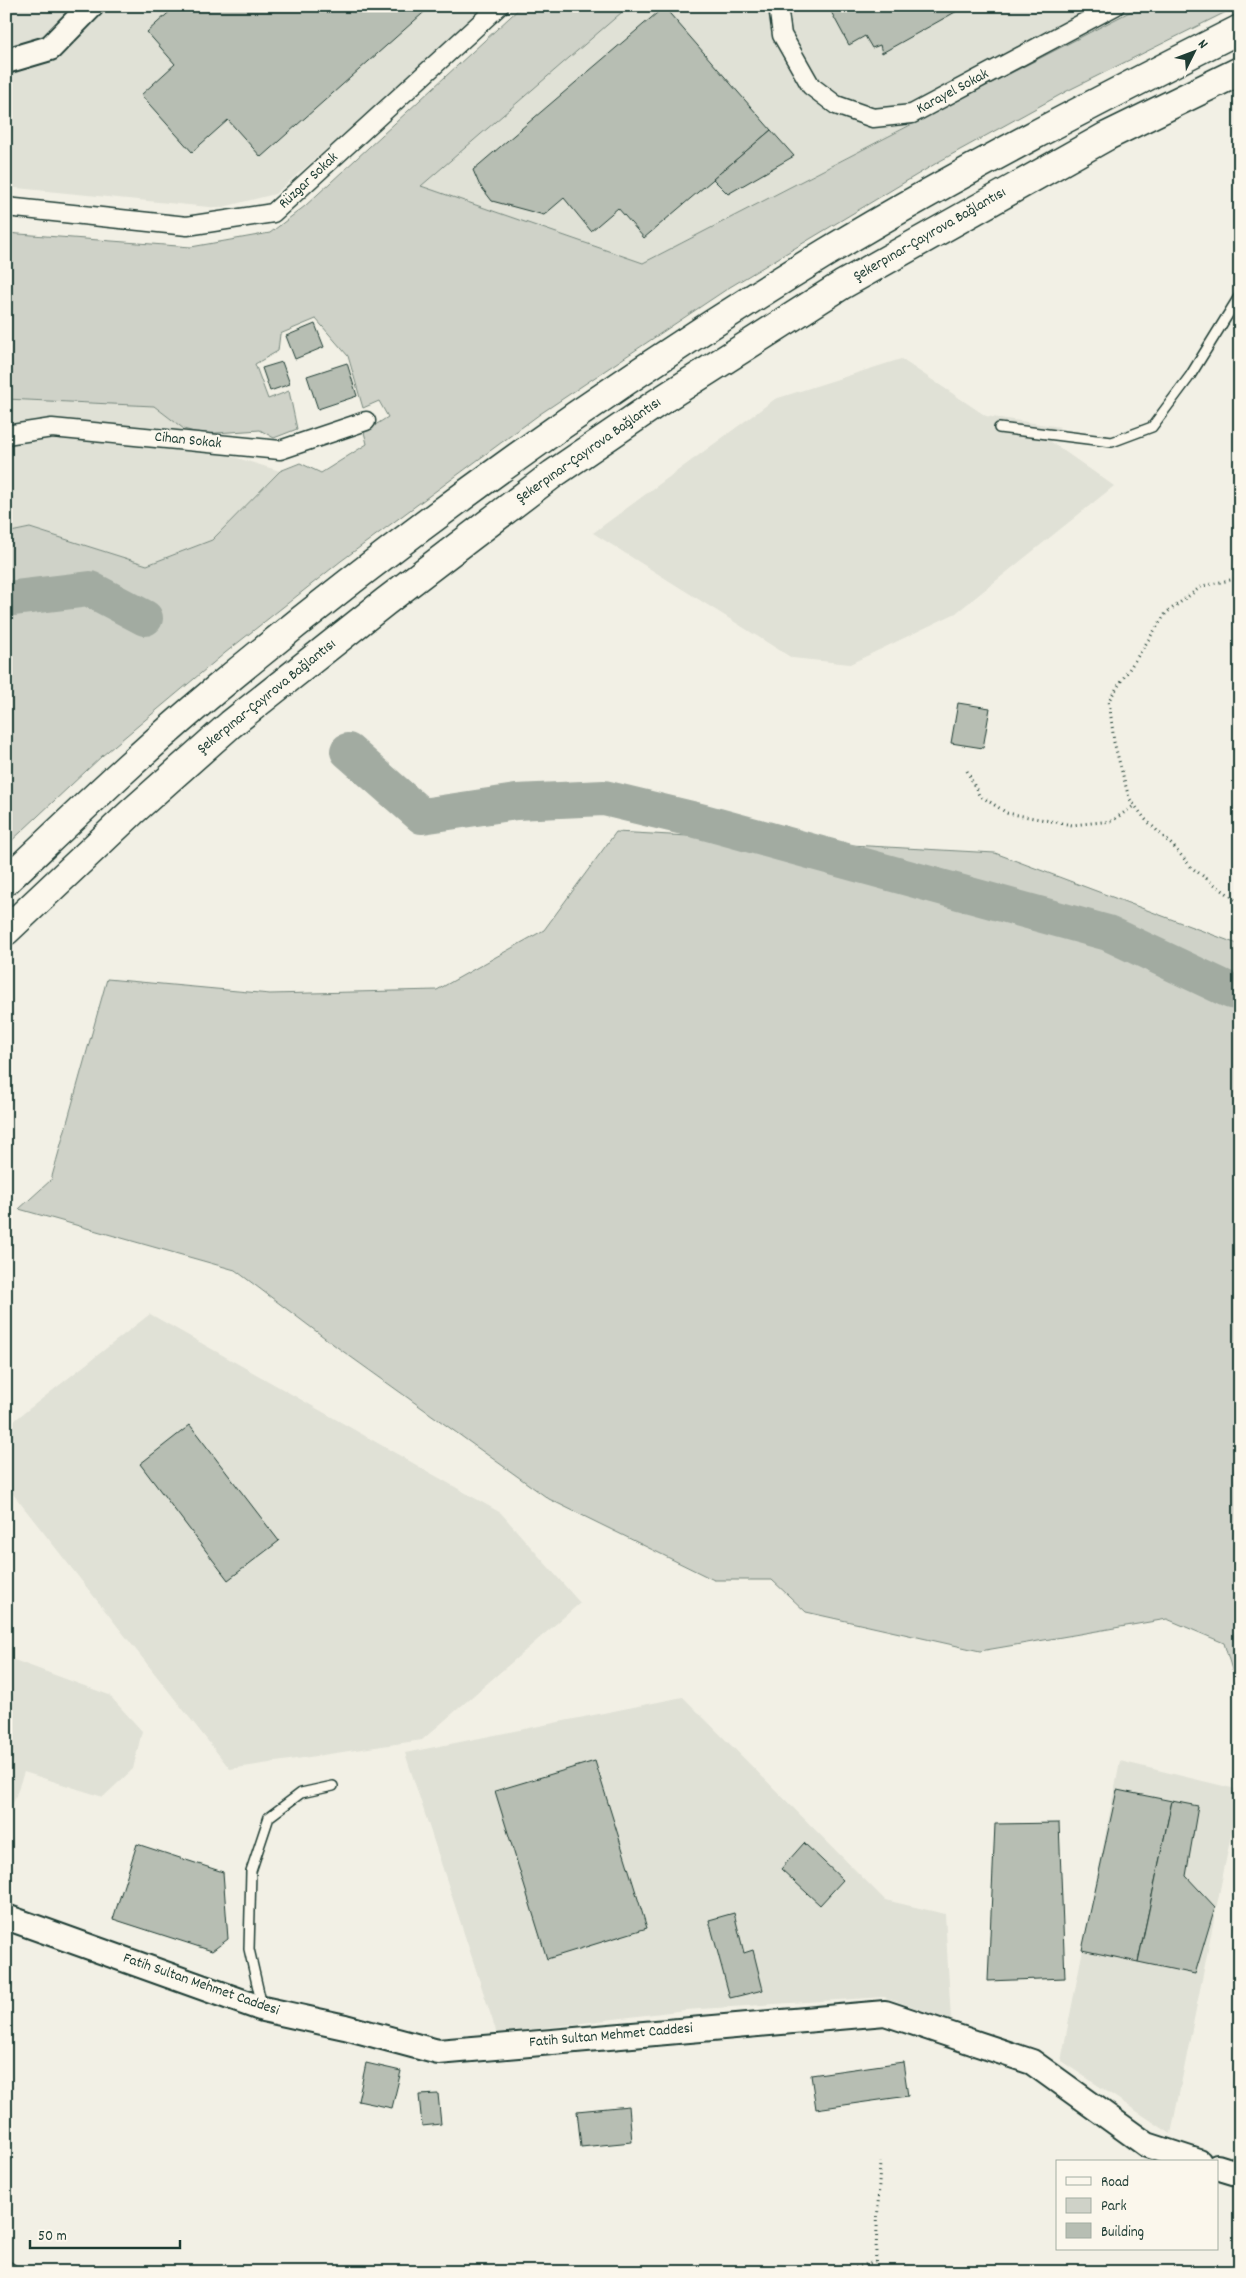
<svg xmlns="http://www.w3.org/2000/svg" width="1246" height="2278" viewBox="0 0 1246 2278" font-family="Dekko,sans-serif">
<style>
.built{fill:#e0e1d6}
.green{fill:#cfd2c8;stroke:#77887e}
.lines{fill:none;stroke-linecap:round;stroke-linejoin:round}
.river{stroke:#a2aba1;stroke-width:36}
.building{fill:#b7beb3;stroke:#1f3d34}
.lane-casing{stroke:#1f3d34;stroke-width:12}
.street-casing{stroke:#1f3d34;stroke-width:21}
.secondary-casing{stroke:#1f3d34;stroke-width:28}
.highway-casing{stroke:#1f3d34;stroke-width:31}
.path{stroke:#1f3d34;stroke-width:3;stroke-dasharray:1 4;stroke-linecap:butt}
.lane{stroke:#fbf7ec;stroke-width:9}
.street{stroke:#fbf7ec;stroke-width:18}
.secondary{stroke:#fbf7ec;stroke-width:24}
.highway{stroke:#fbf7ec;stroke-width:28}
.labels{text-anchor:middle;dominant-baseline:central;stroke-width:4;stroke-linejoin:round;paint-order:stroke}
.street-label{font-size:15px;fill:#1f3d34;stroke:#fbf7ec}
</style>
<rect width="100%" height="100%" fill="#f2f0e5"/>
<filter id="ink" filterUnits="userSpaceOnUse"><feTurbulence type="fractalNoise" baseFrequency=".02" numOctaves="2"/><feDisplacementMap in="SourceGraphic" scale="10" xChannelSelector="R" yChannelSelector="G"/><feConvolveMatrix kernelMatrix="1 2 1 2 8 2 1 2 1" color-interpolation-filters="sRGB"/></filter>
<g filter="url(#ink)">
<g class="built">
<path d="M6,6h484l-215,188 -56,14 -213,-21z"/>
<path d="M629,6h511l-497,257 -222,-77z"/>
<path d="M901,359l85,57 74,11 -13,12 67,47 -158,127 -106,51 -58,-6 -199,-125 182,-134z"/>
<path d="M6,399l148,7 60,45 66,20 -68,69 -65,25 -117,-37 -24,5z"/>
<path d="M150,1314l351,199 79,90 -158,137 -192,29 -224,-284v-58z"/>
<path d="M6,1657l103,38 33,36 -9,38 -30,28 -79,-25 -18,52z"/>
<path d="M683,1697l202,203 60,14 6,106 -67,-23 -199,13 -188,24 -92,-281z"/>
<path d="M1120,1761l120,29 -69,344 -110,-73z"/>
</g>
<g class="green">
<path d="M522,6h107l-208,180 222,77 498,-257h97l-171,85 -127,70 -210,126 -190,127 -199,147 -116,92 -123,103 -96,90v-313l24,-5 117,37 65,-25 68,-69 20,-8 21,10 46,-29 -3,-12 24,-15 -9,-16 -16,7 -15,-52 -32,-37 -36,15 -2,17 -23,13 13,35 21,-8 8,38 -23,9 -14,-8 -59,4 -17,-5 -30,-23 -148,-7v-166l185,14 79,-14 35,-27z"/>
<path d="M616,832l379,21 245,92v752l-16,-54 -57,-24 -187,32 -174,-39 -34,-32h-58l-165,-81 -212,-152 -102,-77 -216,-61 32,-29 56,-201 163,15 167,-4 107,-60z"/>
</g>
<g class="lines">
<g class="river">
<path d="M6,599l84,-10 55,29"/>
<path d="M348,751l74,65 94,-14 88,-4 100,24 404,111 123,58 9,1"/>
</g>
</g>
<g class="building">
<path d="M176,6h255l-170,151 -33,-37 -36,32 -51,-57 34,-31 -28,-32z"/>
<path d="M828,6h138l-84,47 -2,-8 -8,3 -7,-12 -16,9z"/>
<path d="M664,7l107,123 -127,108 -26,-30 -27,23 -27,-33 -20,17 -52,-14 -13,-17 -6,-14z"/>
<path d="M771,130l23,26 -66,38 -15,-15z"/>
<path d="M315,324l9,23 -29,12 -9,-23z"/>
<path d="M282,362l8,22 -20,7 -8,-23z"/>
<path d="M347,363l10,33 -39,13 -11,-33z"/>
<path d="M958,703l32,5 -7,40 -32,-5z"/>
<path d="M190,1425l89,116 -51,39 -88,-116z"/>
<path d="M595,1761l52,167 -100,31 -52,-168z"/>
<path d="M1117,1790l55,11 -34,161 -56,-12z"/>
<path d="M1172,1801l26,5 -12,70 29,31 -20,67 -57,-12z"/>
<path d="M1059,1823l6,155 -77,3 7,-157z"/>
<path d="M804,1843l39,37 -23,25 -39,-36z"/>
<path d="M137,1844l86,28 5,67 -16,12 -99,-32z"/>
<path d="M734,1913l10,40 9,-3 10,40 -33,8 -21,-78z"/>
<path d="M903,2062l5,34 -92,13 -5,-34z"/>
<path d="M366,2063l35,8 -9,37 -34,-7z"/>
<path d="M438,2094l3,30 -19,2 -3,-31z"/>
<path d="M629,2106l3,36 -51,5 -4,-36z"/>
</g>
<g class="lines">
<g class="lane-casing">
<g id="lane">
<path d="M999,428l113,14 40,-15 38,-51 50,-81"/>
<path d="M262,2006l-13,-57 2,-78 18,-54 32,-24 32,-7"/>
<path d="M6,2265l10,7"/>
</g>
</g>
<g class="street-casing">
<g id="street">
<path d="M778,6l4,29 29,51 25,19 37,13 39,-4 203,-108"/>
<path d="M6,207l181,19 86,-13 226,-207"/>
<path d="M6,435l46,-7 228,22 86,-29"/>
</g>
</g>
<g class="secondary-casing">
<g id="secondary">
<path d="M6,61l44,-13 41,-42"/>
<path d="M6,1917l257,92 82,18 93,25 447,-39 147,49 115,83 52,17"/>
<path d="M1217,2167l23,7"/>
</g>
</g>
<g class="highway-casing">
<g id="highway">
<path d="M6,881c68,-64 135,-129 207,-189 193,-161 399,-309 614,-440 134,-81 273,-152 413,-223"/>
<path d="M6,931l126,-119 99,-88 154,-122 168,-128 104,-71 185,-118 265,-149 133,-65"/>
</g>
</g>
<g class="path">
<path d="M1240,580l-5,-1 -33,7 -36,27 -57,87 5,42 15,56 17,22 28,27 18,21 48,35"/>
<path d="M967,771l12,24 28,18 65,12 40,-4 23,-16"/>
<path d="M841,2272l34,-10"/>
<path d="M875,2272l5,-110"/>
</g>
<use href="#lane" class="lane"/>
<use href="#street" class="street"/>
<use href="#secondary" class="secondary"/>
<use href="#highway" class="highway"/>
</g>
</g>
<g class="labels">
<g class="street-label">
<text transform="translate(953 92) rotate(-28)">Karayel Sokak</text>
<text transform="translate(309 181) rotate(-43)">Rüzgar Sokak</text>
<text transform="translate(930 235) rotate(-30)">Şekerpınar-Çayırova Bağlantısı</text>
<text transform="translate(188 441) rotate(6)">Cihan Sokak</text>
<text transform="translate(589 451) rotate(-35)">Şekerpınar-Çayırova Bağlantısı</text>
<text transform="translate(267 697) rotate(-39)">Şekerpınar-Çayırova Bağlantısı</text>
<text transform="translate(201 1985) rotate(19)">Fatih Sultan Mehmet Caddesi</text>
<text transform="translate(611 2036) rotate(-5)">Fatih Sultan Mehmet Caddesi</text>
</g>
</g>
<rect width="1246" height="2278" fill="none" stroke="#fbf7ec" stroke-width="25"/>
<rect x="12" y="12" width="1221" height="2253" fill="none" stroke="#1f3d34" stroke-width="2" filter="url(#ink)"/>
<rect x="1056" y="2160" width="162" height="90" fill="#fbf7ec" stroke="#a3ada2"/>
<rect x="1066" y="2177" width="25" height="8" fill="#fbf7ec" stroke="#a3ada2"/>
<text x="1101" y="2186" font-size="15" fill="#1f3d34">Road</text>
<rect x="1066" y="2198" width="25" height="15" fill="#cfd2c8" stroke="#a3ada2"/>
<text x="1101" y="2210" font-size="15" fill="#1f3d34">Park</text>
<rect x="1066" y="2223" width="25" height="15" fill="#b7beb3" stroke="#a3ada2"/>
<text x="1101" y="2236" font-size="15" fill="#1f3d34">Building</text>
<g transform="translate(1194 52) rotate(48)" stroke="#fbf7ec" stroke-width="4" paint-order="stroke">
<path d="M0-4L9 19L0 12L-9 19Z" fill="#1f3d34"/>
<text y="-8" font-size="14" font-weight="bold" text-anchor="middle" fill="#1f3d34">N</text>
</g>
<path d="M30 2240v8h150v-8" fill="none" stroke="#1f3d34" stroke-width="2.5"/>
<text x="38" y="2240" font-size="15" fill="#1f3d34" stroke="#fbf7ec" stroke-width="4" paint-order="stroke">50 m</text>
</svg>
